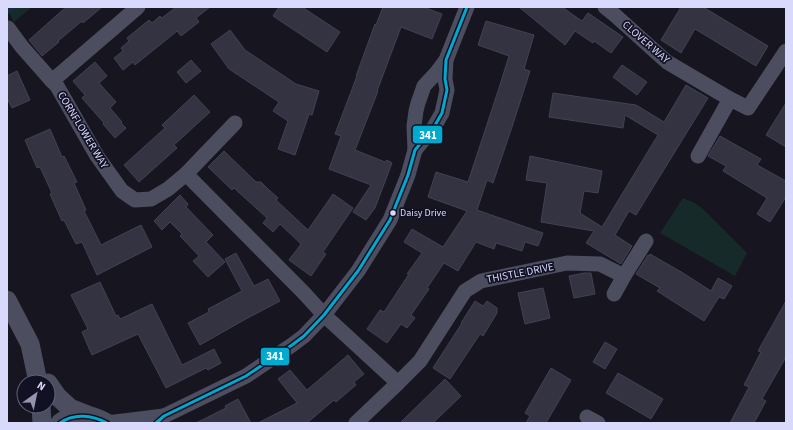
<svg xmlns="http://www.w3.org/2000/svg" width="793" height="430" viewBox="0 0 793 430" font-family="'Source Sans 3',sans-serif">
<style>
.green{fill:#152a29}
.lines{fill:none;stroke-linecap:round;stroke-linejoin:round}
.stream{stroke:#142b43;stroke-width:5}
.building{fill:#343342;stroke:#434153}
.minor{stroke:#4c4d5f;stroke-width:15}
.tertiary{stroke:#4c4d5f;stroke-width:19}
.bus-1-casing{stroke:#121124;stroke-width:6}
.bus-1{stroke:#00a9ce;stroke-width:3}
.bus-dot{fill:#d9d9fb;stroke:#121124;stroke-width:1.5}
.labels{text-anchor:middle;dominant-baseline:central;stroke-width:3.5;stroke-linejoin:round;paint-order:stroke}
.bus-label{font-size:10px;fill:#d9d9fb;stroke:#121124;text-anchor:start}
.street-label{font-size:11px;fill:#d9d9fb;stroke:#121124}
.line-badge{stroke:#121124;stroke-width:1.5}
.badge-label{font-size:11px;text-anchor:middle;font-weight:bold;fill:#fff}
</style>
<rect width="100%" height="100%" fill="#161520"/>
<g class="green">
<path d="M7,7h25l-18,15 -7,-13z"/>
<path d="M683,198l12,5 10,8 42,42 -12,23 -75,-43z"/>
</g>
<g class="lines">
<path class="stream" d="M8,11l6,-4"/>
</g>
<g class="building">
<path d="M66,7h36l-19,16 -1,-2 -24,20 1,1 -17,14 -13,-16z"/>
<path d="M176,7h34l-14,11 3,4 -18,14 -4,-5 -42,34 -2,-3 -10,8 -9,-12 9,-7 -2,-3 8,-7 -2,-3 22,-18 3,3 8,-7 2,2z"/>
<path d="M279,7h23l38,25 -13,20 -54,-36z"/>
<path d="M383,7h40l19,7 -10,25 -31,-12 -24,64h1l-23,59 30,12 2,-2 5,3 -17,45 -9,12 -13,-8 18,-27 -42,-16 12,-33 -6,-2 22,-58h-1l19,-52 1,1z"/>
<path d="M519,7h43l20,14 6,-8 35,24 -12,16 -17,-12 -1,2 -18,-12 -10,14z"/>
<path d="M681,7h22l65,39 -12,20 -61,-37 -14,24 -20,-13z"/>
<path d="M486,21l48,14 -10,34 6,2 -18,56 -19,56 -6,-3 -10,30 66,23 -5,13 -13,-4 -3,9 -26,-8 -2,6 -18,-7 -18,29 -14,-8 -17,25 2,1 -18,26 4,3 -8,10 -6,-4 -14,19 -20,-14 13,-19 4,2 25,-38h-2l15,-21 -18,-11 8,-13 31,18 24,-36 -39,-14 8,-25 32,10 31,-94 10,-32 -31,-11z"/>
<path d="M230,30l15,20 51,34 23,7 -7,24 -3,-1 -14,41 -17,-6 10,-28 -15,-10 6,-9 -50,-33 -18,-25z"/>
<path d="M191,60l10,11 -15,12 -9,-11z"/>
<path d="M95,62l12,14 -8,7 17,19 -6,6 12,14 -1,1 5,5 -11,10 -12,-14 1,-1 -22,-25 3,-3 -12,-14z"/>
<path d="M622,65l25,17 -10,13 -24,-18z"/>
<path d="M17,71l13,29 -18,8 -5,-10v-22z"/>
<path d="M686,85l22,13 -72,117 -7,-4 -14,24 17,11 -11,18 -35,-21 8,-12 -53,-9 6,-39 -21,-3 4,-24 72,15 -4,22 -14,-2 -4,22 22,14 56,-92 -33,-20 -2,13 -74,-11 4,-24 83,12 28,17z"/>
<path d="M194,95l16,17 -36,33 3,3 -38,34 -15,-17 41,-37 -3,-3z"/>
<path d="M786,103v44l-20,-12z"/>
<path d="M50,129l12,28 2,-1 13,26 -3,1 12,27 -2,1 17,34 40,-20 11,22 -55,28 -15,-33 -6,2 -12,-24 -2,1 -12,-27 2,-1 -12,-26 -3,1 -12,-28z"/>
<path d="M720,136l41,23 -4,6 29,16v16l-16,25 -13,-8 10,-16 -44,-27 3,-5 -18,-10z"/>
<path d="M224,151l32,31h5l7,7 10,9 -2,2 32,30 25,-36 20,14 -30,44 3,2 -15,22 -22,-16 12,-16 -21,-20 -7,8 -10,-9 4,-5 -33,-30 -2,2 -24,-23z"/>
<path d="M180,195l8,9 -2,3 27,28 -7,7 19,20 -17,15 -15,-16 6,-5 -19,-20 2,-2 -12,-12 -8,8 -8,-9z"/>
<path d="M236,253l18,33 14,-7 12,22 -36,19 -44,25 -12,-22 21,-11 -1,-3 34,-18 -17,-32z"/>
<path d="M650,254l33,19 28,18 7,-13 14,8 -8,13 -5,-2 -15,24 -47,-30 3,-3 -24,-14 12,-19 1,1z"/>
<path d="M584,273h7l4,21 -21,4 -5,-22z"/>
<path d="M100,282l16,34 2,-1 2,4 32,-15 30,61 32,-16 7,14 -13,7 -2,-2 -40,20 -28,-54 -46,21 -10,-23 6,-3 -17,-34z"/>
<path d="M543,288l7,30 -25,6 -7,-31z"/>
<path d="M475,301l8,5 4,-5 10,7v5l-14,23 -3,-2 -30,45 -17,-11 29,-45h-1z"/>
<path d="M786,301v56l-24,42 4,2 -12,22h-24l19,-36 -5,-2 17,-33 -3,-1z"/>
<path d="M605,342l12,7 -12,20 -12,-7z"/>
<path d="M348,355l16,19 -10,8 2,3 -20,17 -2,-2 -27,23h-49l39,-20 -19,-24 12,-9 17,20z"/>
<path d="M551,368l20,12 -25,43h-20l4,-7 -5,-3z"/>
<path d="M618,373l45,26 -12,20 -45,-26z"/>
<path d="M445,379l16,17 -28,27h-33z"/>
<path d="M238,399l13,24h-55l30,-15 -1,-2z"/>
</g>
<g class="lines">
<g class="minor">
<path d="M138,7l-86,74 5,5 40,70 25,35 13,9 16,-1 17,-10 18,-15 118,119 20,22 74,68 -42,40"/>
<path d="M605,7l11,9 51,46 63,37 18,9 38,-57"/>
<path d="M8,28l14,19 30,34"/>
<path d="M415,150l19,-23 8,-14 5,-23 -2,-11 1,-19"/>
<path d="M698,156l32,-57"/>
<path d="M186,174l49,-51"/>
<path d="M614,294l10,-18"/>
<path d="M398,383l22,-22 45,-70 16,-10 86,-18 33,1 24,12 22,-35"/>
<path d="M587,417l11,6"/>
<path d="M107,423l57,-7"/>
<path d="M156,423l8,-7 82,-40 46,-31 12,-9 20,-21 34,-44 32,-51 18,-45 7,-25 -1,-24 2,-15 2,-8 6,-17 13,-14 9,-12 21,-53"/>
</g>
<g class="tertiary">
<path d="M7,300l23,44 8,38"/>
<path d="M48,383l9,13 13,12 23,9"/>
<path d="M41,406l1,17"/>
<path d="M60,423c8,-7 21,-8 32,-6 5,0 11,4 15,6"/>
</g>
<g class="bus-1-casing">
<g id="bus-1">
<path d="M60,423c14,-10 32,-8 47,0"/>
<path d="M156,423l8,-7 82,-40 46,-31 12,-9 20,-21 34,-44 32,-51 18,-45 7,-25 19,-23 8,-14 5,-23 -2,-11 1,-19 21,-53"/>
</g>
</g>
<use href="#bus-1" class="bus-1"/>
</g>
<circle class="bus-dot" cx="393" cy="213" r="3.5"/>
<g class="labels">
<g class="bus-label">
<text x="400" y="213">Daisy Drive</text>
</g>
<g class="street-label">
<text transform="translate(646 42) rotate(41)">CLOVER WAY</text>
<text transform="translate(83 130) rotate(59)">CORNFLOWER WAY</text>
<text transform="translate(520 273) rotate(-11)">THISTLE DRIVE</text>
</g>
</g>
<g class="line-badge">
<rect x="412" y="125" width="31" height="19" rx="4" fill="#00a9ce"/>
<rect x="260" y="347" width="30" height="19" rx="4" fill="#00a9ce"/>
</g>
<g class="badge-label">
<text x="428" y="139">341</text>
<text x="275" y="360">341</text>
</g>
<rect width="793" height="430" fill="none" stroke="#d9d9fb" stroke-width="16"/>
<g transform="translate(36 394) rotate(33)"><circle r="19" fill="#121124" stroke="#62617a"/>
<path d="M0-3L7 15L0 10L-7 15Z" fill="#9594ae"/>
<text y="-6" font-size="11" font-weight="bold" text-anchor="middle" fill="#d9d9fb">N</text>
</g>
</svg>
